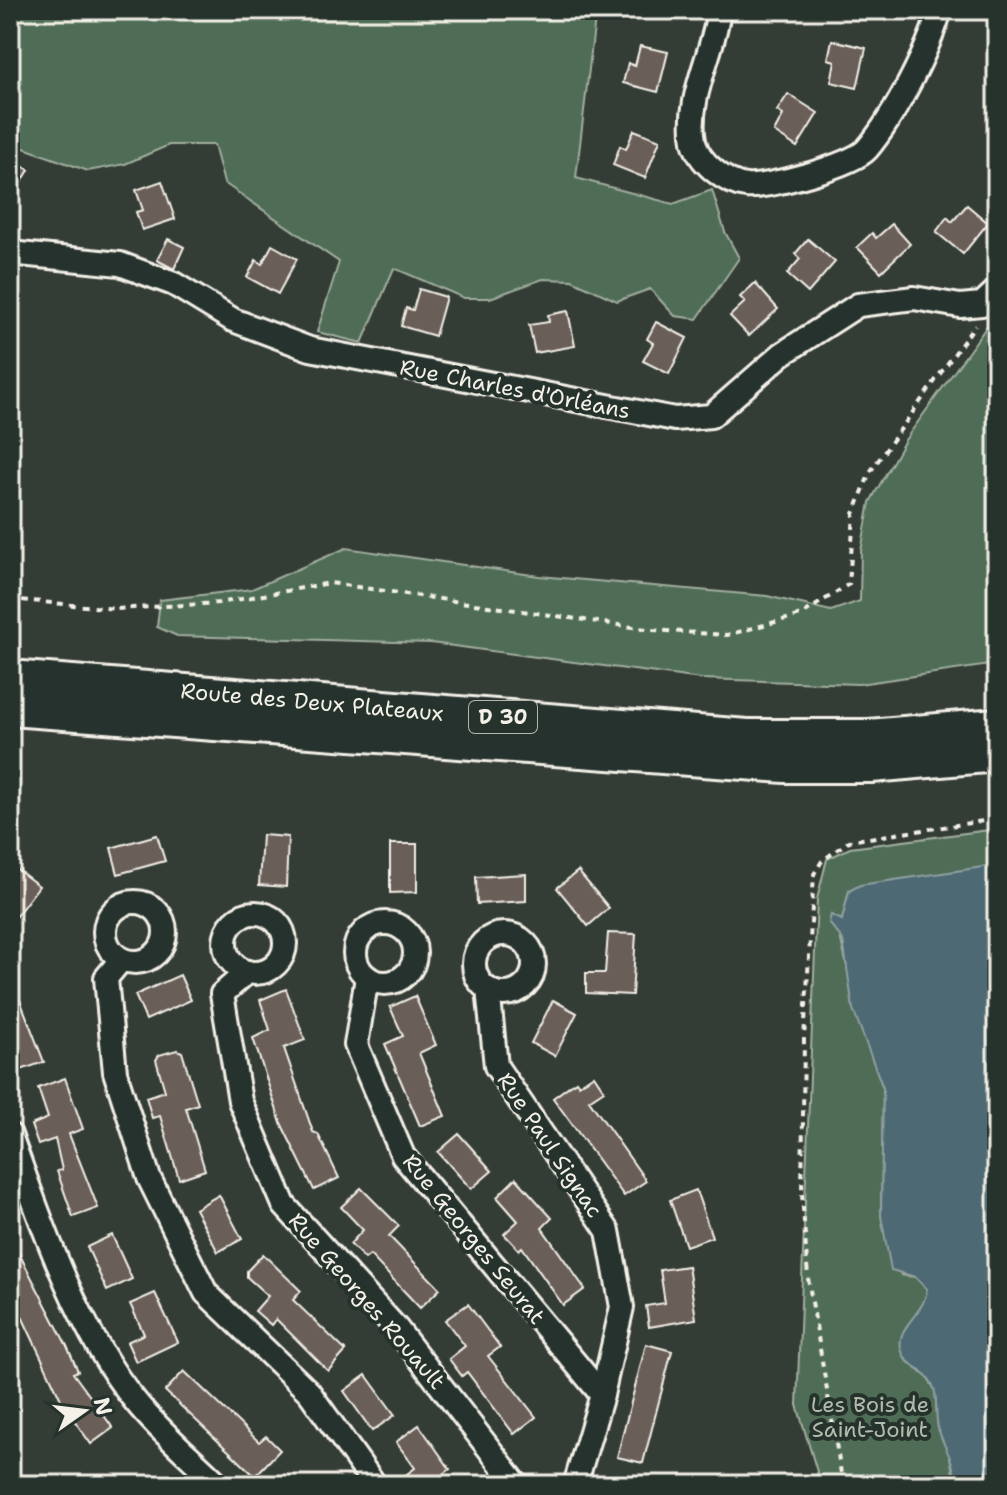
<svg xmlns="http://www.w3.org/2000/svg" width="1007" height="1495" viewBox="0 0 1007 1495" font-family="'Shantell Sans',sans-serif">
<style>
.green{fill:#4f6d56;stroke:#a2af9f;stroke-width:2}
.water{fill:#4e6973;stroke:#909fa2;stroke-width:2}
.building{fill:#6b5f59;stroke:#f4f1e8;stroke-width:2}
.lines{fill:none;stroke-linecap:round;stroke-linejoin:round}
.minor-casing{stroke:#f4f1e8;stroke-width:28}
.primary-casing{stroke:#f4f1e8;stroke-width:40}
.path{stroke:#f4f1e8;stroke-width:4;stroke-dasharray:6 6;stroke-linecap:butt}
.minor{stroke:#26332d;stroke-width:22}
.primary{stroke:#26332d;stroke-width:34}
.labels{text-anchor:middle;dominant-baseline:central;stroke-width:8;stroke-linejoin:round;paint-order:stroke}
.shield{fill:#26332d;stroke:#b6b8b0;stroke-width:2}
.shield-label{font-size:20px;font-weight:bold;fill:#f4f1e8}
.street-label{font-size:22px;fill:#f4f1e8;stroke:#26332d}
.park-label{font-size:22px;fill:#b2bcae;stroke:#26332d}
</style>
<rect width="100%" height="100%" fill="#343c36"/>
<filter id="ink" filterUnits="userSpaceOnUse"><feTurbulence type="fractalNoise" baseFrequency=".0125" numOctaves="2"/><feDisplacementMap in="SourceGraphic" scale="16" xChannelSelector="R" yChannelSelector="G"/><feConvolveMatrix kernelMatrix="1 2 1 2 8 2 1 2 1" color-interpolation-filters="sRGB"/></filter>
<g filter="url(#ink)">
<g class="green">
<path d="M10,10h586l-20,168 97,26 39,-14 13,42 14,26 -42,61 -22,-3 -25,-27 -33,12 -45,-21 -29,-1 -53,19h-26l-70,-30 -32,75 -45,-11 22,-70 -115,-79 -10,-38h-45l-44,19 -37,7 -78,-28z"/>
<path d="M997,312v352l-138,20 -158,-5 -270,-36 -254,-7 -20,-9 3,-27 92,-11 94,-41 193,28 228,20 64,15 29,-10 1,-50 9,-49 35,-62z"/>
<path d="M997,829v36l-148,26 -10,41 22,94 22,62 -2,128 20,59 14,2 12,12 -1,15 -11,13 -10,42 23,19 7,12 3,39 10,16 7,39 -134,1 -24,-80 20,-506 10,-40 23,-11z"/>
</g>
<path class="water" d="M997,865v620h-42c0,-27 -12,-37 -17,-58 -4,-16 2,-34 -9,-48 -10,-12 -25,-15 -28,-31 -5,-22 24,-34 26,-59l-12,-12 -24,-7 -10,-54 2,-128 -30,-79 -10,-69 -14,-17 2,-8 11,5 7,-29 11,-6z"/>
<g class="building">
<path d="M832,40l34,8 -9,40 -26,-6 4,-21 -7,-2z"/>
<path d="M640,46l28,6 -10,40 -35,-9 5,-20 7,3z"/>
<path d="M788,94l30,19 -21,34 -23,-15 9,-17 -6,-4z"/>
<path d="M634,130l26,10 -15,38 -32,-13 7,-19 6,3z"/>
<path d="M10,159l19,11 -19,31z"/>
<path d="M162,181l13,38 -33,11 -6,-18 7,-2 -7,-20z"/>
<path d="M967,205l21,18 -25,31 -27,-22 11,-15 5,5z"/>
<path d="M892,224l18,20 -29,28 -24,-25 15,-14 4,5z"/>
<path d="M168,239l16,8 -10,22 -17,-9z"/>
<path d="M808,239l27,23 -27,31 -21,-19 13,-15 -5,-5z"/>
<path d="M272,245l25,14 -19,35 -31,-17 9,-17 6,4z"/>
<path d="M755,283l23,26 -29,27 -19,-20 15,-14 -5,-5z"/>
<path d="M419,289l27,8 -11,39 -34,-10 5,-18 7,2z"/>
<path d="M568,311l7,35 -40,7 -6,-28 20,-3 -1,-7z"/>
<path d="M656,322l31,16 -18,36 -26,-13 10,-18 -6,-4z"/>
<path d="M157,835l8,26 -47,13 -7,-26z"/>
<path d="M262,835l26,2 -2,50 -27,-2z"/>
<path d="M390,844h27v48l-27,1z"/>
<path d="M10,864l29,22 -29,38z"/>
<path d="M578,871l31,37 -21,18 -31,-38z"/>
<path d="M526,874v27l-49,3 -1,-27z"/>
<path d="M608,933l28,1 -4,61 -46,-2v-20h19z"/>
<path d="M10,974l34,88 -26,9 -8,-23z"/>
<path d="M180,975l11,25 -45,20 -11,-25z"/>
<path d="M286,989l19,51 -21,8 29,84 5,2 21,44 -25,12 -33,-67 -28,-85 17,-8 -10,-30z"/>
<path d="M415,996l21,49 -17,8 26,63 -25,10 -35,-82 18,-8 -13,-29z"/>
<path d="M553,1000l24,13 -22,43 -24,-13z"/>
<path d="M177,1050l5,2 16,52 -12,4 19,62 -26,9 -19,-63 -8,2 -6,-21 19,-6 -9,-31 3,-5z"/>
<path d="M594,1075l10,15 -15,10 57,81 -22,15 -71,-98 23,-17 3,4z"/>
<path d="M65,1078l18,51 -14,5 29,74 -25,9 -16,-46 5,-1 -7,-31 -17,6 -7,-20 17,-7 -10,-30z"/>
<path d="M459,1134l33,37 -21,18 -33,-37z"/>
<path d="M516,1178l36,40 -10,10 43,61 -22,16 -41,-58 -3,3 -15,-16 14,-13 -21,-24z"/>
<path d="M361,1188l38,38 -10,10 51,53 -20,19 -50,-53 -5,4 -15,-15 13,-14 -22,-23z"/>
<path d="M696,1190l16,47 -26,9 -16,-46z"/>
<path d="M219,1195l23,44 -24,13 -23,-43z"/>
<path d="M112,1235l20,44 -25,12 -20,-44z"/>
<path d="M10,1236l57,110 11,25 -5,2 40,55 -22,16 -27,-38 -54,-115z"/>
<path d="M263,1254l38,37 -8,9 53,51 -18,20 -52,-52 -5,6 -16,-14 13,-15 -21,-19v-6z"/>
<path d="M688,1266l8,53 -47,8 -3,-21 19,-3 -5,-33z"/>
<path d="M155,1293l23,49 -42,20 -9,-20 17,-8 -14,-30z"/>
<path d="M468,1304l32,43 -12,9 48,61 -22,17 -47,-62 -5,4 -13,-17 16,-13 -20,-26z"/>
<path d="M646,1344l26,7 -29,112 -26,-6z"/>
<path d="M184,1371l75,71 7,-6 14,14 -25,26 -90,-85z"/>
<path d="M366,1375l29,40 -23,16 -28,-40z"/>
<path d="M419,1425l31,44 -21,16h-37l23,-17 -19,-26z"/>
</g>
<g class="lines">
<g class="minor-casing">
<g id="minor">
<path d="M719,10c-5,42 -33,88 -25,131 4,21 31,42 52,45 22,2 107,-21 121,-37 28,-33 61,-98 73,-139"/>
<path d="M10,253l110,11 54,20 59,36 77,29 365,70 36,-3 71,-62 76,-49 56,-7 46,8 22,-2 15,-14"/>
<circle cx="135" cy="932" r="30"/>
<circle cx="255" cy="943" r="30"/>
<circle cx="385" cy="953" r="30"/>
<circle cx="504" cy="964" r="30"/>
<path d="M121,960l-15,18 9,94 34,106 57,115 103,99 66,93"/>
<path d="M247,972l-25,22 18,107 44,104 113,124 120,156"/>
<path d="M367,977l-11,68 47,111 199,239"/>
<path d="M488,989l8,77 112,165 14,76 -20,88 -27,90"/>
<path d="M10,1135c30,85 68,197 126,267 24,30 56,56 83,83"/>
</g>
</g>
<g class="primary-casing">
<g id="primary">
<path d="M10,678l737,59h122l128,-11"/>
<path d="M10,708l775,57h86l126,-11"/>
</g>
</g>
<g class="path">
<path d="M10,599l106,10 103,-6 111,-20 323,47 74,5 74,-20 48,-31 5,-70 16,-42 105,-147"/>
<path d="M843,1485l-35,-207 -6,-84 2,-155 10,-165 8,-13 27,-20 148,-22"/>
</g>
<use href="#minor" class="minor"/>
<use href="#primary" class="primary"/>
</g>
</g>
<g class="labels">
<rect class="shield" x="469" y="701" width="68" height="32" rx="6"/>
<g class="shield-label">
<text x="503" y="717">D 30</text>
</g>
<g class="street-label">
<text transform="translate(515 389) rotate(11)">Rue Charles d'Orléans</text>
<text transform="translate(312 702) rotate(5)">Route des Deux Plateaux</text>
<text transform="translate(550 1145) rotate(56)">Rue Paul Signac</text>
<text transform="translate(474 1239) rotate(51)">Rue Georges Seurat</text>
<text transform="translate(367 1301) rotate(49)">Rue Georges Rouault</text>
</g>
<g class="park-label">
<text x="870" y="1404">Les Bois de<tspan x="870" dy="25">Saint-Joint</tspan></text>
</g>
</g>
<rect width="1007" height="1495" fill="none" stroke="#26332d" stroke-width="40"/>
<rect x="20" y="20" width="967" height="1455" fill="none" stroke="#f4f1e8" stroke-width="3" filter="url(#ink)"/>
<g transform="translate(84 1411) rotate(76)" stroke="#26332d" stroke-width="6" paint-order="stroke">
<path d="M0-6L14 30L0 20L-14 30Z" fill="#f4f1e8"/>
<text y="-12" font-size="22" font-weight="bold" text-anchor="middle" fill="#f4f1e8">N</text>
</g>
</svg>
